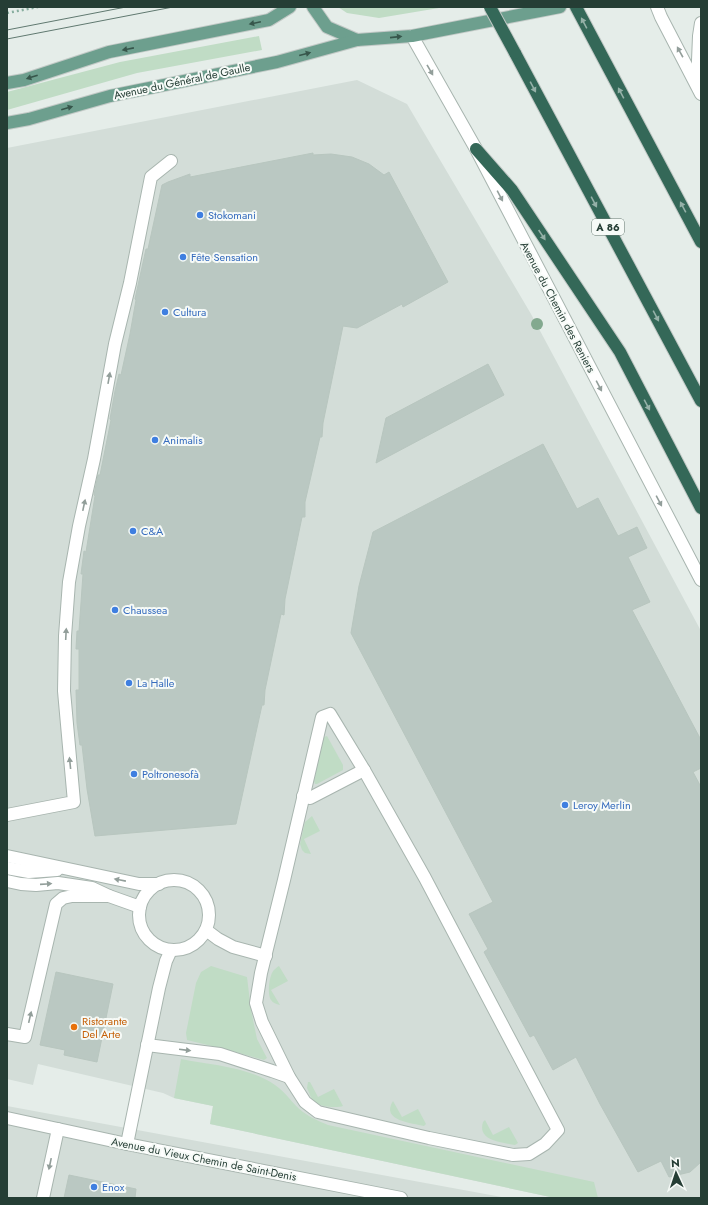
<svg xmlns="http://www.w3.org/2000/svg" width="708" height="1205" viewBox="0 0 708 1205" font-family="Jost,sans-serif">
<style>
.built{fill:#d3ddd8}
.green{fill:#c0dcc5}
.building{fill:#bac8c2;stroke:#b8c6bf}
.lines{fill:none;stroke-linecap:round;stroke-linejoin:round}
.minor-casing{stroke:#a8b5af;stroke-width:14}
.major-casing{stroke:#c2c9c6;stroke-width:14}
.highway-casing{stroke:#c2c9c6;stroke-width:14}
.path{stroke:#88ae9f;stroke-width:2.5;stroke-dasharray:2 3;stroke-linecap:butt}
.minor{stroke:#fff;stroke-width:12}
.major{stroke:#6d9f8e;stroke-width:12}
.highway{stroke:#346858;stroke-width:12}
.tram{stroke:#607970;stroke-width:1}
.highway-bridge-casing{stroke:#c2c9c6;stroke-width:14;stroke-linecap:butt}
.highway-bridge{stroke:#346858;stroke-width:12}
.tree{fill:#83a98f}
.oneway{fill:#37564b}
.oneway2{fill:#95b1a8}
.oneway3{fill:#929e9a}
.shop-dot{fill:#3f7fe0;stroke:#f6faf7;stroke-width:1.5}
.food-dot{fill:#e8710a;stroke:#f6faf7;stroke-width:1.5}
.labels{text-anchor:middle;dominant-baseline:central;stroke-width:4;stroke-linejoin:round;paint-order:stroke}
.shield{fill:#f6faf7;stroke:#64766f;stroke-width:1}
.shield-label{font-size:10px;font-weight:bold;fill:#253e35}
.street-label{font-size:11px;fill:#253e35;stroke:#f6faf7}
.shop-label{font-size:11px;fill:#366cbe;stroke:#f6faf7;text-anchor:start}
.food-label{font-size:11px;fill:#c56008;stroke:#f6faf7;text-anchor:start}
</style>
<rect width="100%" height="100%" fill="#e5ede9"/>
<g class="built">
<path d="M357,80l50,24 124,210 170,317v567h-146l-345,-74 3,-18 -39,-8 -11,-5 -125,-29 -5,21 -26,-6v-931z"/>
<path d="M7,1106l217,40 283,52h-500z"/>
</g>
<g class="green">
<path d="M338,7h107l-66,11 -32,-5z"/>
<path d="M259,36l3,14 -125,23 -130,37v-18l113,-30z"/>
<path d="M327,736l16,29v5l-26,14h-2l-1,-3 9,-42 1,-2z"/>
<path d="M312,816l8,15 -16,8 7,15 -6,-1 -3,-3 -2,-6 5,-22z"/>
<path d="M211,966l36,11 4,33 6,29 10,19 -3,2 -32,-9 -45,-11 -1,-7 10,-50 5,-11z"/>
<path d="M279,966l9,15 -17,9 9,15c-4,-1 -7,-2 -9,-5 -4,-6 -2,-25 3,-30 2,-2 3,-3 5,-4z"/>
<path d="M181,1059c30,6 68,8 94,26 11,7 18,20 28,27 8,6 16,9 25,13l266,57 4,16h-43l-345,-74 3,-18 -39,-8z"/>
<path d="M308,1082h2l8,15 16,-8 9,17c-6,2 -23,1 -29,-4 -3,-3 -5,-10 -7,-14z"/>
<path d="M393,1101l9,16 16,-8 8,15 -2,2c-11,-3 -44,-5 -31,-25z"/>
<path d="M485,1120l8,15 16,-8 9,16 -3,2c-13,-3 -38,-4 -32,-23z"/>
</g>
<g class="building">
<path d="M313,153v2l18,-1 21,3 17,7 15,11 5,-3 59,110 -45,25 -1,-3 -45,24 -14,-2 -20,97 -1,14h-2l-15,65v15h-3l-17,82 -1,16 -3,-1 -16,76 -1,15h-2l-26,119 -141,12 -8,-47 -5,-44h-2l-3,-22 -1,-33h3v-41h-3l1,-18h2l4,-57h-2l3,-23 2,1 9,-56 -1,-1 4,-20h2l11,-55 -1,-1 5,-28 4,-17 2,1 9,-41 6,-34 -1,-1 11,-50h2l14,-64 6,-3 22,-8v3z"/>
<path d="M488,364l16,31 -128,68 10,-45z"/>
<path d="M543,444l34,65 21,-11 20,38 19,-9 10,21 -19,9 22,45 -18,8 69,130v28l-8,4 8,15v375l-11,10 -21,5 -8,-16 -23,11 -38,-68 -24,-47 -23,13 -19,-35 -4,2 -46,-85 4,-3 -19,-35 24,-12 -142,-269 8,-47 14,-54z"/>
<path d="M56,972l57,12 -16,78 -33,-7 1,-5 -25,-5z"/>
<path d="M69,1175l67,14 -1,9h-71z"/>
</g>
<g class="lines">
<g class="minor-casing">
<g id="minor">
<path d="M657,7l4,10 40,77"/>
<path d="M412,36l64,113 225,431"/>
<path d="M697,85l2,-49 2,-13"/>
<path d="M330,714l34,56 61,108 80,152 53,100 -13,14 -16,10 -16,1 -84,-17 -111,-26 -13,-10 -16,-25 -27,-55 -6,-19 5,-30 23,-93 38,-163z"/>
<path d="M303,796l7,2 54,-28"/>
<path d="M7,815l67,-13 -10,-111 1,-55 4,-54 10,-56 15,-67 21,-115 15,-61 21,-106 20,-16"/>
<path d="M7,856l132,28h20"/>
<path d="M7,868l22,4 28,-2"/>
<circle cx="174" cy="915" r="35"/>
<path d="M7,881l14,3 15,1 22,-2 34,5 17,8 31,11"/>
<path d="M206,930l12,9 15,8 33,9"/>
<path d="M7,1034l18,3 31,-133 7,-6 9,-2h37"/>
<path d="M147,1045l73,9 52,17 17,6"/>
<path d="M7,1118l120,26 274,54"/>
<path d="M127,1144l32,-156 7,-27 5,-11"/>
<path d="M43,1198l15,-69"/>
</g>
</g>
<g class="major-casing">
<g id="major">
<path d="M313,7l14,20 30,13 55,-4 148,-29"/>
<path d="M7,83l17,-3 85,-28 160,-32 21,-13"/>
<path d="M7,123l22,-4 81,-23 167,-34 80,-22"/>
</g>
</g>
<g class="highway-casing">
<g id="highway">
<path d="M576,7l125,235"/>
<path d="M515,53l186,348"/>
<path d="M476,149l36,41 108,162 81,156"/>
</g>
</g>
<path class="path" d="M7,13l31,-6"/>
<use href="#minor" class="minor"/>
<use href="#major" class="major"/>
<use href="#highway" class="highway"/>
<g class="tram">
<path d="M7,30l119,-23"/>
<path d="M7,39l166,-32"/>
</g>
<g class="highway-bridge-casing">
<path id="highway-bridge" d="M490,7l25,46"/>
</g>
<use href="#highway-bridge" class="highway-bridge"/>
</g>
<circle class="tree" cx="537" cy="324" r="6"/>
<defs><path id="oneway-solid" d="M-6-.8H1V-3.2L6.5 0L1 3.2V.8H-6Z"/></defs>
<g class="oneway">
<use href="#oneway-solid" transform="translate(255 23) rotate(168)"/>
<use href="#oneway-solid" transform="translate(396 37) rotate(-6)"/>
<use href="#oneway-solid" transform="translate(128 49) rotate(169)"/>
<use href="#oneway-solid" transform="translate(305 54) rotate(-15)"/>
<use href="#oneway-solid" transform="translate(32 77) rotate(162)"/>
<use href="#oneway-solid" transform="translate(67 108) rotate(-16)"/>
</g>
<g class="oneway2">
<use href="#oneway-solid" transform="translate(584 23) rotate(-118)"/>
<use href="#oneway-solid" transform="translate(533 87) rotate(62)"/>
<use href="#oneway-solid" transform="translate(621 93) rotate(-118)"/>
<use href="#oneway-solid" transform="translate(594 202) rotate(62)"/>
<use href="#oneway-solid" transform="translate(683 207) rotate(-118)"/>
<use href="#oneway-solid" transform="translate(542 235) rotate(56)"/>
<use href="#oneway-solid" transform="translate(656 316) rotate(62)"/>
<use href="#oneway-solid" transform="translate(647 405) rotate(62)"/>
</g>
<g class="oneway3">
<use href="#oneway-solid" transform="translate(680 52) rotate(-119)"/>
<use href="#oneway-solid" transform="translate(430 70) rotate(60)"/>
<use href="#oneway-solid" transform="translate(500 196) rotate(62)"/>
<use href="#oneway-solid" transform="translate(109 378) rotate(-80)"/>
<use href="#oneway-solid" transform="translate(599 386) rotate(62)"/>
<use href="#oneway-solid" transform="translate(659 501) rotate(62)"/>
<use href="#oneway-solid" transform="translate(84 505) rotate(-78)"/>
<use href="#oneway-solid" transform="translate(66 634) rotate(-87)"/>
<use href="#oneway-solid" transform="translate(70 763) rotate(-96)"/>
<use href="#oneway-solid" transform="translate(120 880) rotate(-169)"/>
<use href="#oneway-solid" transform="translate(46 884) rotate(-4)"/>
<use href="#oneway-solid" transform="translate(30 1017) rotate(-77)"/>
<use href="#oneway-solid" transform="translate(185 1050) rotate(7)"/>
<use href="#oneway-solid" transform="translate(50 1164) rotate(102)"/>
</g>
<g class="shop-dot">
<circle cx="200" cy="215" r="4"/>
<circle cx="183" cy="257" r="4"/>
<circle cx="165" cy="312" r="4"/>
<circle cx="155" cy="440" r="4"/>
<circle cx="133" cy="531" r="4"/>
<circle cx="115" cy="610" r="4"/>
<circle cx="129" cy="683" r="4"/>
<circle cx="134" cy="774" r="4"/>
<circle cx="565" cy="805" r="4"/>
<circle cx="94" cy="1187" r="4"/>
</g>
<circle class="food-dot" cx="74" cy="1027" r="4"/>
<g class="labels">
<rect class="shield" x="592" y="219" width="32" height="16" rx="3"/>
<g class="shield-label">
<text x="608" y="227">A 86</text>
</g>
<g class="street-label">
<text transform="translate(182 81) rotate(-12)">Avenue du Général de Gaulle</text>
<text transform="translate(558 307) rotate(62)">Avenue du Chemin des Reniers</text>
<text transform="translate(204 1159) rotate(11)">Avenue du Vieux Chemin de Saint-Denis</text>
</g>
<g class="shop-label">
<text x="208" y="215">Stokomani</text>
<text x="191" y="257">Fête Sensation</text>
<text x="173" y="312">Cultura</text>
<text x="163" y="440">Animalis</text>
<text x="141" y="531">C&amp;A</text>
<text x="123" y="610">Chaussea</text>
<text x="137" y="683">La Halle</text>
<text x="142" y="774">Poltronesofà</text>
<text x="573" y="805">Leroy Merlin</text>
<text x="102" y="1187">Enox</text>
</g>
<g class="food-label">
<text x="82" y="1021">Ristorante<tspan x="82" dy="13">Del Arte</tspan></text>
</g>
</g>
<rect width="708" height="1205" fill="none" stroke="#253e35" stroke-width="16"/>
<g transform="translate(676 1173) rotate(357)" stroke="#f6faf7" stroke-width="3" paint-order="stroke">
<path d="M0-3L7 15L0 10L-7 15Z" fill="#253e35"/>
<text y="-6" font-size="11" font-weight="bold" text-anchor="middle" fill="#253e35">N</text>
</g>
</svg>
